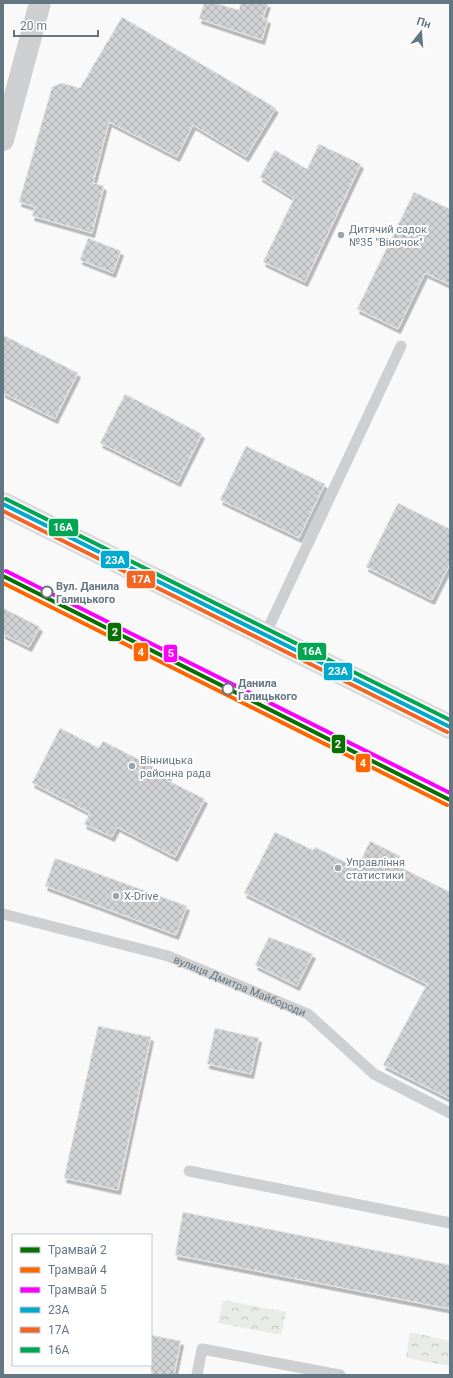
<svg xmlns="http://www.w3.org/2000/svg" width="453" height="1378" viewBox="0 0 453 1378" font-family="Roboto,sans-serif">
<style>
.park{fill:url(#park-crowns)}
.building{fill:url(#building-cross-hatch);stroke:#e8e8e8;filter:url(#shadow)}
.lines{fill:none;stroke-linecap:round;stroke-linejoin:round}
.primary-casing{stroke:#d5d6d7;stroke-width:24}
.lane{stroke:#cecfd0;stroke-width:11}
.street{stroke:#cecfd0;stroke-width:22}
.primary{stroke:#e1e2e2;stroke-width:22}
.bus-1-casing{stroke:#fff;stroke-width:7}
.bus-2-casing{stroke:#fff;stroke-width:7}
.bus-3-casing{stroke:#fff;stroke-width:7}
.bus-1{stroke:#00a9ce;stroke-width:4}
.bus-2{stroke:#f26522;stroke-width:4}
.bus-3{stroke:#00a651;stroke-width:4}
.tram-1-casing{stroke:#fff;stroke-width:7}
.tram-2-casing{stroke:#fff;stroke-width:7}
.tram-3-casing{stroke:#fff;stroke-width:7}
.tram-1{stroke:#077000;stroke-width:4}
.tram-2{stroke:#f60;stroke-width:4}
.tram-3{stroke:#fb00ff;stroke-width:4}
.poi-dot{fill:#99a4ac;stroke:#fff;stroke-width:1.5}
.stop-dot{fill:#fff;stroke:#657683;stroke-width:2}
.labels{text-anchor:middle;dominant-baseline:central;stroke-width:4;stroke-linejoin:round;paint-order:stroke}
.poi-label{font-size:11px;fill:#657683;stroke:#fff;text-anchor:start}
.stop-label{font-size:11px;font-weight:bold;fill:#657683;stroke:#fff;text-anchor:start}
.street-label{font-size:11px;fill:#657683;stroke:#fff}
.line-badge{stroke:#fff;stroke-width:1.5}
.badge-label{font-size:11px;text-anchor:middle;font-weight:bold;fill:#fff}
</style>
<defs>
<pattern id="park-crowns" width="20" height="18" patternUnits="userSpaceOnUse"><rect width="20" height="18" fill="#e8ebe6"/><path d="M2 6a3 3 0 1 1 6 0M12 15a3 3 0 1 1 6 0" fill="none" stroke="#c0c3c0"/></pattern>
<pattern id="building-cross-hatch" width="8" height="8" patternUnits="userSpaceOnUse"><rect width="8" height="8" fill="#d0d2d3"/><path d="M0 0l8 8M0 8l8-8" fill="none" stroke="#acafb1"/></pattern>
<filter id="shadow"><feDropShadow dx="2.5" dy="4.5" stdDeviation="0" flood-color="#0004"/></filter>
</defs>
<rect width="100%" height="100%" fill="#f9f9f9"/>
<g class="park">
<path d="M223,1300l63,12 -5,23 -63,-12z"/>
<path d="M410,1332l40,9v25l-44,-8z"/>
</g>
<g class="building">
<path d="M204,3h11l24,7 2,-7h27l-5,15 5,1 -6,21 -63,-21z"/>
<path d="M122,17l154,91 -30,49 -53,-32 -16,32 -68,-35 -16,61 11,3 -12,47 -60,-17 3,-9 -16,-5 33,-115 10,-4 18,5z"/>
<path d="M319,144l42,20 -56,118 -42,-20 31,-64 -34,-21 15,-27 32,19z"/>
<path d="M414,192l36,17v76l-25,-12 -27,56 -41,-20z"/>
<path d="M88,238l33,13 -8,22 -33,-13z"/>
<path d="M3,335l75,38 -23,46 -52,-26z"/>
<path d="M125,394l77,40 -24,48 -78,-39z"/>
<path d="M246,446l79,38 -26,54 -79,-38z"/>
<path d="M398,503l52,26v35l-18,36 -66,-33z"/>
<path d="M3,608l37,19 -11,20 -26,-13z"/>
<path d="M60,728l39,20 4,-7 66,34 -2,5 38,19 -30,58 -58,-30 -5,10 -28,-13 6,-11 -58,-30z"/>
<path d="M275,832l38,18 2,-3 42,21 13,-27 30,15 -4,9 54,27v207l-67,-34 44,-81 -183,-91z"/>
<path d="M55,858l132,48 -11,29 -131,-49z"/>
<path d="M269,937l44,17 -16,32 -42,-21z"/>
<path d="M98,1026l53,11 -33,153 -54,-12z"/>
<path d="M215,1028l44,10 -8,36 -44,-10z"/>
<path d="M183,1212l267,53v44l-275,-54z"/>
<path d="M151,1335l30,6 -7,34h-23z"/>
</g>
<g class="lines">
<g class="primary-casing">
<path id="primary" d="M3,504l447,223"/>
</g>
<g class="lane">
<path d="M265,635l136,-289"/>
<path id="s1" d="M3,914l165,42 140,58 66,60 76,39"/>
<path d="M189,1171l261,52"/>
<path d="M197,1375l5,-26 138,26"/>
</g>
<path class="street" d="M3,140l37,-137"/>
<use href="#primary" class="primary"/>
<g class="bus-1-casing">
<path id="bus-1" d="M3,504l447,223"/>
</g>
<g class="bus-2-casing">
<path id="bus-2" d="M3,511l444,221"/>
</g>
<g class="bus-3-casing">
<path id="bus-3" d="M6,499l444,221"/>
</g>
<use href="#bus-1" class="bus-1"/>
<use href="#bus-2" class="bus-2"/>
<use href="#bus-3" class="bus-3"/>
<g class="tram-1-casing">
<path id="tram-1" d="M3,576l447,224"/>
</g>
<g class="tram-2-casing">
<path id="tram-2" d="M3,583l444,222"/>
</g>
<g class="tram-3-casing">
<path id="tram-3" d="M6,571l444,222"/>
</g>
<use href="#tram-1" class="tram-1"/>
<use href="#tram-2" class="tram-2"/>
<use href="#tram-3" class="tram-3"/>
</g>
<g class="poi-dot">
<circle cx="341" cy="235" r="4"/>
<circle cx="132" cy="766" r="4"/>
<circle cx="338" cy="868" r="4"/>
<circle cx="116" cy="896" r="4"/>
</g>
<g class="stop-dot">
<circle cx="47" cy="592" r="5.5"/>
<circle cx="228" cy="689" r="5.5"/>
</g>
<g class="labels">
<g class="poi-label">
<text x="349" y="229">Дитячий садок<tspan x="349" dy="13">№35 "Віночок"</tspan></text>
<text x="140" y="760">Вінницька<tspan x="140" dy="13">районна рада</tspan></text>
<text x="346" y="862">Управління<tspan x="346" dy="13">статистики</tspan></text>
<text x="124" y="896">X-Drive</text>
</g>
<g class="stop-label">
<text x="56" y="586">Вул. Данила<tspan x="56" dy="13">Галицького</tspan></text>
<text x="238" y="683">Данила<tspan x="238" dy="13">Галицького</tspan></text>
</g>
<g class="street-label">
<text stroke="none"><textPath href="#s1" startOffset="248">вулиця Дмитра Майбороди</textPath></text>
</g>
</g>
<g class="line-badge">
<rect x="48" y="518" width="31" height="19" rx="4" fill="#00a651"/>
<rect x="100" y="550" width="30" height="19" rx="4" fill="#00a9ce"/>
<rect x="126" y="570" width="30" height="19" rx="4" fill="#f26522"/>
<rect x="107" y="622" width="15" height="20" rx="4" fill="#077000"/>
<rect x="297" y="642" width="30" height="19" rx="4" fill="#00a651"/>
<rect x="133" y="642" width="16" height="20" rx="4" fill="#f60"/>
<rect x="163" y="644" width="15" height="19" rx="4" fill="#fb00ff"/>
<rect x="323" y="662" width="30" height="19" rx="4" fill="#00a9ce"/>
<rect x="331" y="734" width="15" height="20" rx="4" fill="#077000"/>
<rect x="355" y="753" width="16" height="20" rx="4" fill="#f60"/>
</g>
<g class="badge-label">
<text x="63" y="531">16А</text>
<text x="115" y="564">23А</text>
<text x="141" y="583">17А</text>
<text x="115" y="636">2</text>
<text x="312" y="655">16А</text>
<text x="141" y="656">4</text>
<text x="171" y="657">5</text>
<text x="338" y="675">23А</text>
<text x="338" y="748">2</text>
<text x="363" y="767">4</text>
</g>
<rect width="453" height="1378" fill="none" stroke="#657683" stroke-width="8"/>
<rect x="12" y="1234" width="140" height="132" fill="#ffffff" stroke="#c1c8cd"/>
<rect x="20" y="1247" width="20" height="6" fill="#077000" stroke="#c1c8cd"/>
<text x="48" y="1254" font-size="12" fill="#657683">Трамвай 2</text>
<rect x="20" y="1267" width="20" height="6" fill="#ff6600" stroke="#c1c8cd"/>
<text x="48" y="1274" font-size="12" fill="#657683">Трамвай 4</text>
<rect x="20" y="1287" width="20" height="6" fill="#fb00ff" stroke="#c1c8cd"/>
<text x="48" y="1294" font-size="12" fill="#657683">Трамвай 5</text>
<rect x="20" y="1307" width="20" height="6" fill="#00a9ce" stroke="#c1c8cd"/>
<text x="48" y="1314" font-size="12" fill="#657683">23А</text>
<rect x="20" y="1327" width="20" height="6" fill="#f26522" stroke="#c1c8cd"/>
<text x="48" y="1334" font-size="12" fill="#657683">17А</text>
<rect x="20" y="1347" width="20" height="6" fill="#00a651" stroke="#c1c8cd"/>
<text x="48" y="1354" font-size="12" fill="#657683">16А</text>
<g transform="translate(421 32) rotate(17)" stroke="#ffffff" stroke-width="3" paint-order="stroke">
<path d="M0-3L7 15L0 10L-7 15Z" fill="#657683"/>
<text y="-6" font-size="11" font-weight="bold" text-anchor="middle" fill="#657683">Пн</text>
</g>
<path d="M14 30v6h84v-6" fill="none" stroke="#657683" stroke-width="2"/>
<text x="20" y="30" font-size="12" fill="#657683" stroke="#ffffff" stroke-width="3" paint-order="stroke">20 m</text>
</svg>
